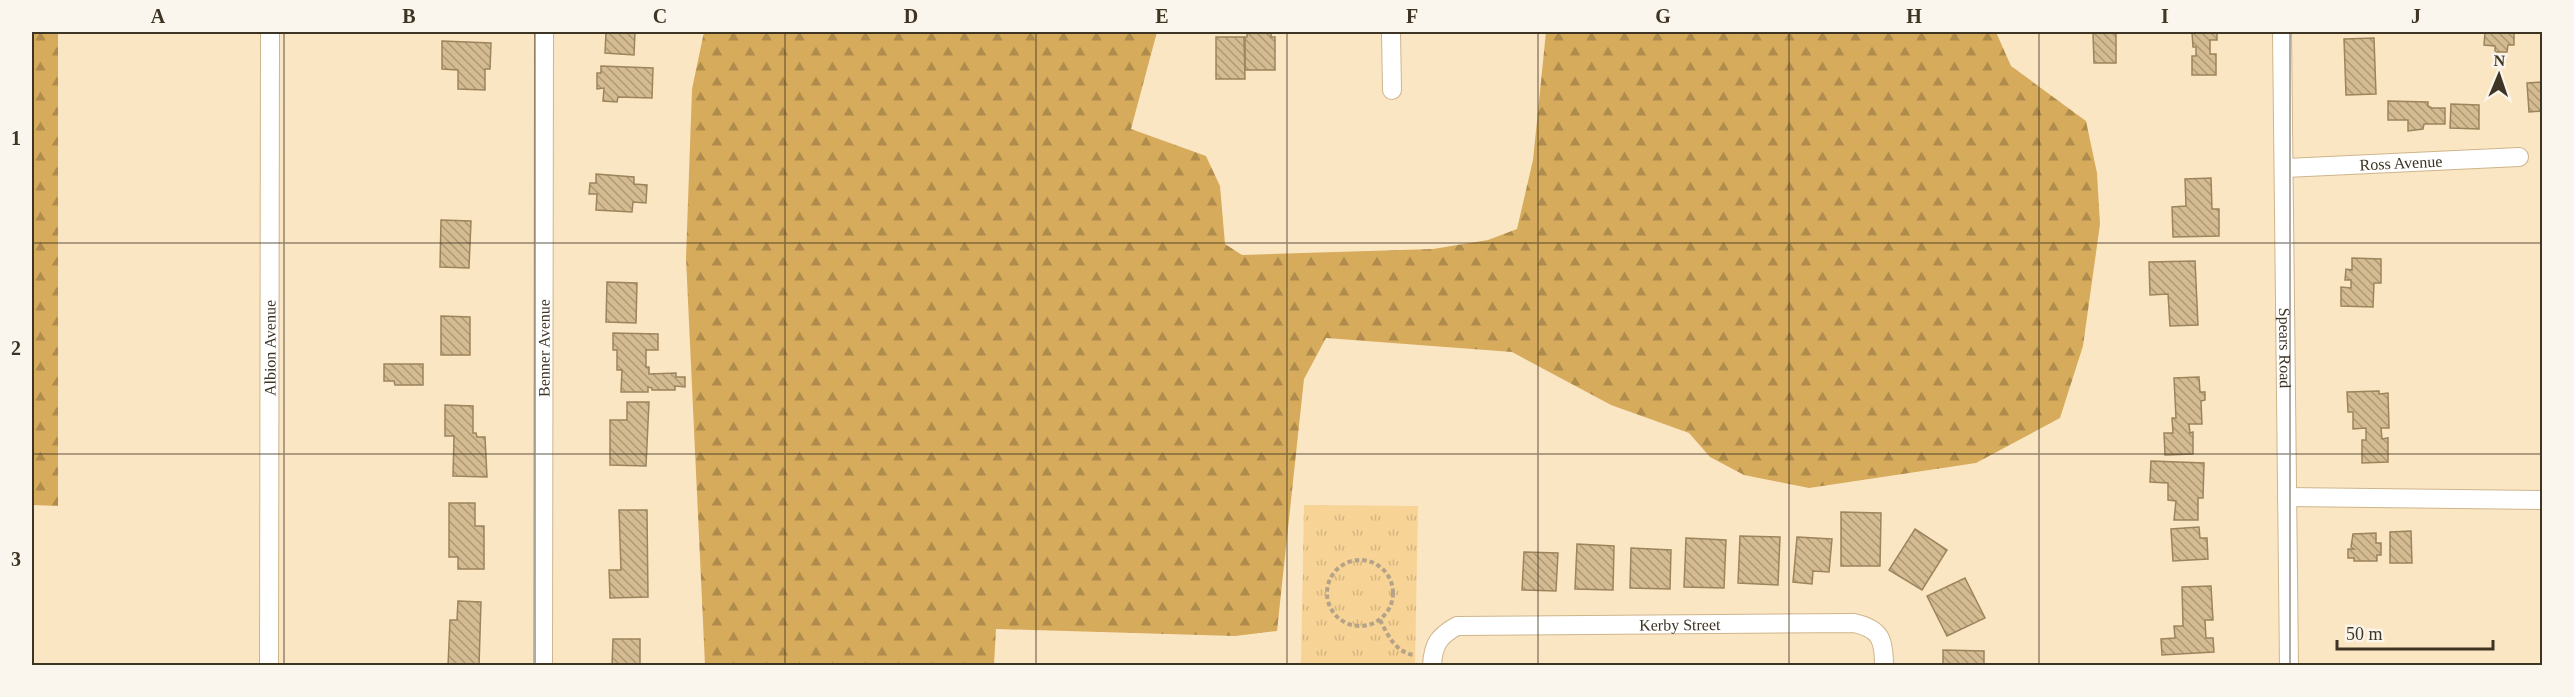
<svg xmlns="http://www.w3.org/2000/svg" width="2574" height="697" viewBox="0 0 2574 697" font-family="'Times New Roman',serif">
<style>
.forest{fill:url(#forest-firs)}
.park{fill:url(#park-tufts)}
.building{fill:url(#building-back-hatch);stroke:#9c845c;stroke-width:1.5}
.lines{fill:none;stroke-linecap:round;stroke-linejoin:round}
.street-casing{stroke:#ceb58b;stroke-width:20}
.path{stroke:#b4a388;stroke-width:4;stroke-dasharray:4.5 3;stroke-linecap:butt}
.street{stroke:#fff;stroke-width:18}
.grid{fill:none;stroke:#3e3423;stroke-width:1.5;stroke-opacity:0.55}
.labels{text-anchor:middle;dominant-baseline:central;stroke-width:4.5;stroke-linejoin:round;paint-order:stroke}
.street-label{font-size:16px;fill:#3e3423;stroke:#fbf6ed}
.neatline{fill:none;stroke:#3e3423;stroke-width:2}
.grid-label{font-size:20px;text-anchor:middle;font-weight:bold;fill:#3e3423}
</style>
<defs>
<pattern id="forest-firs" width="22" height="20" patternUnits="userSpaceOnUse" patternTransform="scale(1.5)"><rect width="22" height="20" fill="#d7ab5c"/><path d="M5 1l3.5 6h-7zM16 11l3.5 6h-7z" fill="#b08c4c"/></pattern>
<pattern id="park-tufts" width="24" height="20" patternUnits="userSpaceOnUse" patternTransform="scale(1.5)"><rect width="24" height="20" fill="#f7d395"/><path d="M3 7l-1-3M5 7V3M7 7l1-3M15 17l-1-3M17 17v-4M19 17l1-3" fill="none" stroke="#d5b680"/></pattern>
<pattern id="building-back-hatch" width="6" height="6" patternUnits="userSpaceOnUse" patternTransform="scale(1.5)"><rect width="6" height="6" fill="#d4bb91"/><path d="M-1 5l2 2M0 0l6 6M5-1l2 2" fill="none" stroke="#ad9976"/></pattern>
</defs>
<rect width="100%" height="100%" fill="#fbe6c4"/>
<g class="forest">
<path d="M32,32h26v474l-26,-1z"/>
<path d="M704,32h453l-26,97 75,27 14,30 5,58 17,11 191,-6 55,-9 29,-11 16,-69 13,-128h450l15,34 75,55 11,52 3,51 -17,122 -23,72 -84,45 -167,25 -65,-13 -34,-18 -21,-24 -78,-28 -99,-53 -186,-14 -22,41 -27,252 -42,5 -239,-7 -2,36h-289l-19,-407 6,-169z"/>
</g>
<path class="park" d="M1304,505l114,1 -3,159h-114z"/>
<g class="building">
<path d="M606,32h29l-1,23 -29,-2z"/>
<path d="M1247,32h24v5h4v33h-30v-33h2z"/>
<path d="M2116,32v31h-22l-1,-30z"/>
<path d="M2192,32h25v8h-7v14h6v21h-24v-19h4v-9h-3z"/>
<path d="M2485,32h29v13h-6l-1,7h-12v-6l-11,-1z"/>
<path d="M1216,37h28l1,42h-29z"/>
<path d="M2374,38l2,56 -30,1 -2,-56z"/>
<path d="M442,41l49,2 -1,26h-5v21l-27,-1v-19l-16,-1z"/>
<path d="M601,66l52,2 -1,30 -34,-1 -1,5 -14,-1 1,-13 -7,1v-16h4z"/>
<path d="M2542,82v29l-13,1 -2,-29z"/>
<path d="M2388,101l40,1v4l4,2h13v16h-21l-1,5 -15,2v-11h-20z"/>
<path d="M2451,104l28,1v24l-29,-1z"/>
<path d="M596,174l38,3v7l13,1 -1,18 -13,-1 -1,10 -36,-2 1,-16h-8l1,-11h6z"/>
<path d="M2211,178l1,31h7v27l-46,1 -1,-30 14,-1 -1,-27z"/>
<path d="M441,220l30,1 -2,47 -29,-1z"/>
<path d="M2352,258l29,1v24h-7l-1,24 -32,-1v-19l10,1v-8h-6l1,-11 6,1z"/>
<path d="M2195,261l3,64 -28,1 -2,-32 -18,1 -1,-33z"/>
<path d="M607,282l30,1 -1,40 -30,-1z"/>
<path d="M441,316l29,1v38h-29z"/>
<path d="M613,333l45,1v16h-12v17h3v7l27,-1v4h9v10l-10,-1v4h-23v-2l-4,-1v5h-27l1,-22h-5v-20h-4z"/>
<path d="M384,364h39v21h-28l-1,-4h-10z"/>
<path d="M2199,377l1,15h5v8l-4,1 1,23h-13l1,9 3,-1v22l-28,1 -1,-22h9l-1,-15h4l-2,-40z"/>
<path d="M2379,391v3l9,-1 1,35h-8l1,11 6,-1v24l-26,1v-23h4v-12l-13,1v-17h-5l-1,-20z"/>
<path d="M627,402h22l-3,64 -36,-1v-45h17z"/>
<path d="M445,405l28,1v27h3l1,4h8l2,40 -34,-1 1,-40h-9z"/>
<path d="M2151,461l53,2 -1,35h-5v22h-24l2,-19 -8,-1v-17l-18,-1z"/>
<path d="M449,503h26v23h9v43h-26v-12h-9z"/>
<path d="M619,510h28l1,87 -38,1 -1,-28h12z"/>
<path d="M1841,512l40,1 -1,53h-39z"/>
<path d="M2199,527l1,11h7l1,21 -35,2 -2,-32z"/>
<path d="M1915,529l32,21 -25,40 -33,-20z"/>
<path d="M2411,531l1,32h-22v-31z"/>
<path d="M2376,533v10h5v12h-4v6h-23v-3h-6v-9h6l-3,-2 2,-13z"/>
<path d="M1740,536l40,1 -2,48 -40,-2z"/>
<path d="M1797,537l35,2 -3,33 -16,-1 -1,13 -19,-2z"/>
<path d="M1686,538l40,2 -2,48 -40,-1z"/>
<path d="M1577,544l37,2 -1,44 -38,-1z"/>
<path d="M1631,548l40,2 -1,39 -40,-1z"/>
<path d="M1524,552l34,1 -2,38 -34,-1z"/>
<path d="M1965,578l20,40 -38,18 -20,-40z"/>
<path d="M2211,586l2,34h-8l1,18h7l1,14 -52,3 -1,-16 14,-1 -1,-12h9l-1,-39z"/>
<path d="M458,601l23,1 -2,64h-31l2,-46h7z"/>
<path d="M613,639h27v27h-28z"/>
<path d="M1943,650l41,1v15h-41z"/>
</g>
<g class="lines">
<g class="street-casing">
<g id="street">
<path d="M1391,32l1,58"/>
<path id="s1" d="M2282,32l7,634"/>
<path id="s2" d="M2284,168l235,-11"/>
<path d="M2287,497l255,3"/>
<path id="s3" d="M269,666l1,-634"/>
<path id="s4" d="M543,666l1,-634"/>
<path id="s5" d="M1432,666c1,-22 7,-30 25,-40l397,-3c27,6 30,17 30,43"/>
</g>
</g>
<g class="path">
<circle cx="1360" cy="593" r="33"/>
<path d="M1380,620c8,15 15,32 34,35"/>
</g>
<use href="#street" class="street"/>
</g>
<path class="grid" d="M284,32v634M535,32v634M785,32v634M1036,32v634M1287,32v634M1538,32v634M1789,32v634M2039,32v634M2290,32v634M32,243h2510M32,454h2510"/>
<g class="labels">
<g class="street-label">
<text stroke="none"><textPath href="#s2" startOffset="117">Ross Avenue</textPath></text>
<text stroke="none"><textPath href="#s3" startOffset="318">Albion Avenue</textPath></text>
<text stroke="none"><textPath href="#s1" startOffset="316">Spears Road</textPath></text>
<text stroke="none"><textPath href="#s4" startOffset="318">Benner Avenue</textPath></text>
<text stroke="none"><textPath href="#s5" startOffset="273">Kerby Street</textPath></text>
</g>
</g>
<rect width="2574" height="697" fill="none" stroke="#fbf6ed" stroke-width="66"/>
<g transform="translate(2499 75) rotate(2)" stroke="#fbf6ed" stroke-width="4.5" paint-order="stroke">
<path d="M0-4.5L10 22L0 15L-10 22Z" fill="#3e3423"/>
<text y="-9" font-size="16" font-weight="bold" text-anchor="middle" fill="#3e3423">N</text>
</g>
<path d="M2337 640v9h156v-9" fill="none" stroke="#3e3423" stroke-width="3"/>
<text x="2346" y="640" font-size="18" fill="#3e3423" stroke="#fbf6ed" stroke-width="4.5" paint-order="stroke">50 m</text>
<rect x="33" y="33" width="2508" height="631" class="neatline"/>
<g class="grid-label">
<text x="158" y="23">A</text>
<text x="409" y="23">B</text>
<text x="660" y="23">C</text>
<text x="911" y="23">D</text>
<text x="1162" y="23">E</text>
<text x="1412" y="23">F</text>
<text x="1663" y="23">G</text>
<text x="1914" y="23">H</text>
<text x="2165" y="23">I</text>
<text x="2416" y="23">J</text>
<text x="16" y="145">1</text>
<text x="16" y="355">2</text>
<text x="16" y="566">3</text>
</g>
</svg>
